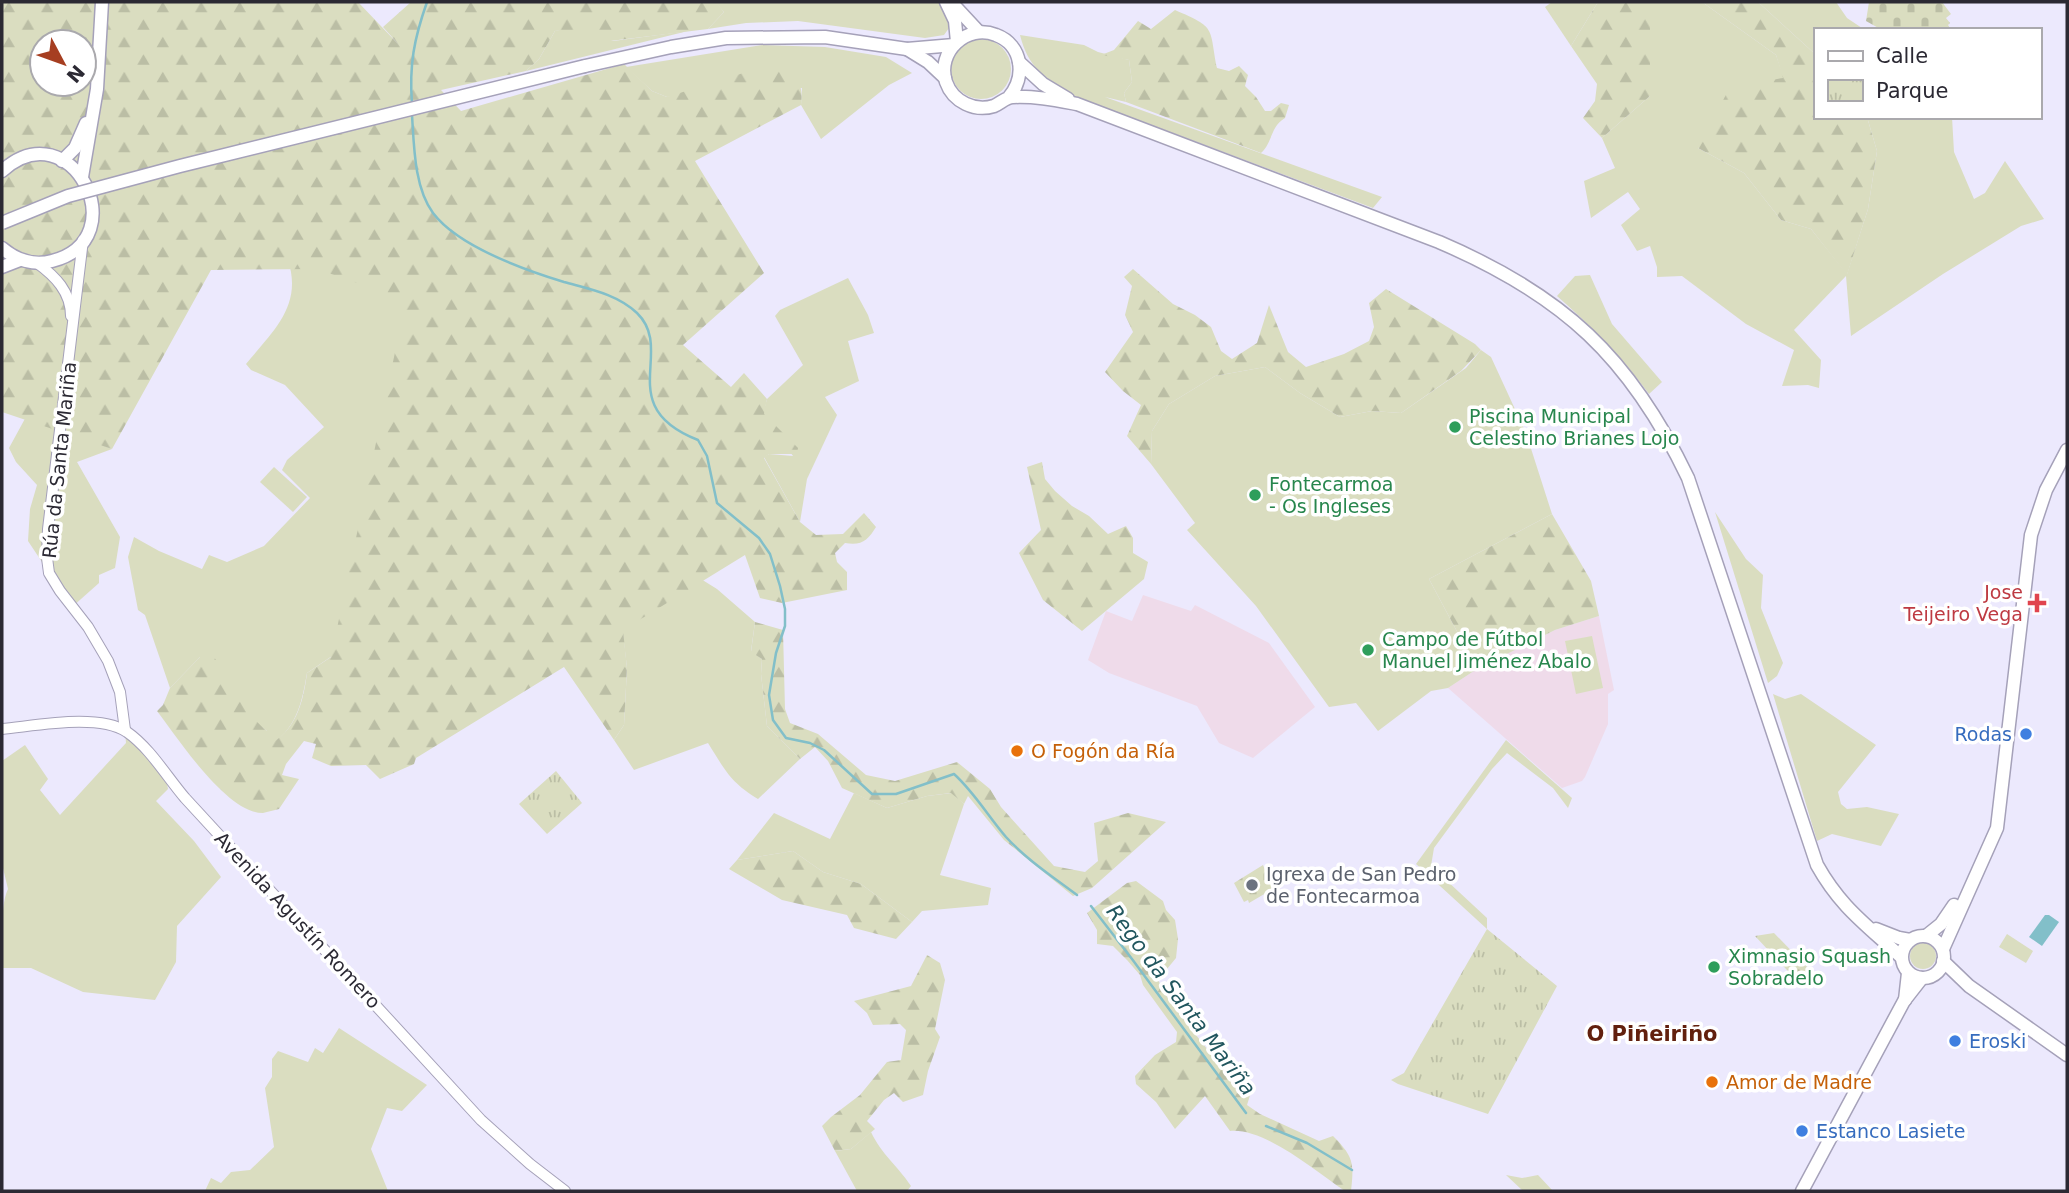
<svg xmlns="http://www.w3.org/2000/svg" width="2069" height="1193" viewBox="0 0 2069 1193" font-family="'DejaVu Sans',sans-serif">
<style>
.education{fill:#efdbea}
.green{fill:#daddc0}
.forest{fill:url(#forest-firs);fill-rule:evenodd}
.cemetery{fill:url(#cemetery-stones)}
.park{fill:url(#park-tufts)}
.water{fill:#82bfc9}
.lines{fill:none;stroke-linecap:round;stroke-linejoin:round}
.stream{stroke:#82bfc9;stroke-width:2.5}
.tertiary-casing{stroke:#a5a1b9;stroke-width:12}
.primary-casing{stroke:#a5a1b9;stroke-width:15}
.trunk-casing{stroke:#a5a1b9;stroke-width:15}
.tertiary{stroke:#fff;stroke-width:10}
.primary{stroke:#fff;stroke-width:12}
.trunk{stroke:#fff;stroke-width:12}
.trunk-bridge-casing{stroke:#a5a1b9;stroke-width:15;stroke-linecap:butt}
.trunk-bridge{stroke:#fff;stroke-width:12}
.leisure-dot{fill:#2e9e5b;stroke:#fff;stroke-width:2.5}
.health-dot{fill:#e0444e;stroke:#fff;stroke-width:2.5}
.shop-dot{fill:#3f7fe0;stroke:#fff;stroke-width:2.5}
.food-dot{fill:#e8710a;stroke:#fff;stroke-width:2.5}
.worship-dot{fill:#6b7280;stroke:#fff;stroke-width:2.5}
.labels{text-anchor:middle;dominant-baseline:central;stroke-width:7;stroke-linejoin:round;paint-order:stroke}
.leisure-label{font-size:19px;fill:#27864d;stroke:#fff;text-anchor:start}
.street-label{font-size:19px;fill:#2b2933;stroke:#fff}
.health-label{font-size:19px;fill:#be3a42;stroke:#fff;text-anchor:end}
.shop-label{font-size:19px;fill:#366cbe;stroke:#fff;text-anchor:start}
.food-label{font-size:19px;fill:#c56008;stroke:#fff;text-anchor:start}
.worship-label{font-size:19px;fill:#5b616d;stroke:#fff;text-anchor:start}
.water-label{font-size:21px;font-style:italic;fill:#21565e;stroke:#fff}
.neighbourhood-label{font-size:21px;font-weight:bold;fill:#62200e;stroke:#fff}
</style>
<defs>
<pattern id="forest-firs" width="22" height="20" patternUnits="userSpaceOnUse" patternTransform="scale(1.75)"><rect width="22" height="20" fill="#daddc0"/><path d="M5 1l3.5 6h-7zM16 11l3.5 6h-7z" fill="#bbbea5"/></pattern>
<pattern id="cemetery-stones" width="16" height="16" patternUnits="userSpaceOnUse" patternTransform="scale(1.75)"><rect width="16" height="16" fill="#daddc0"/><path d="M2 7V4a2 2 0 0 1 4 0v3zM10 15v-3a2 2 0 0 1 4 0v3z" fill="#bbbea5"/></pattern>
<pattern id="park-tufts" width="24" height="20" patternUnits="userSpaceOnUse" patternTransform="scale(1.75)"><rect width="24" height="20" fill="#daddc0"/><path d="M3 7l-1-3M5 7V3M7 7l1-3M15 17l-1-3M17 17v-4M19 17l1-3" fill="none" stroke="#bbbea5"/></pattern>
</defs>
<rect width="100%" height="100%" fill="#ece9fd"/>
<g class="education">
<path d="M1143,595l48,16 4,-6 74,38 46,64 -62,51 -34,-15 -22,-37 -88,-33 -21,-13 18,-49 26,10z"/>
<path d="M1599,616l15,74 -6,4v30l-23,53 -3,4 -20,7 -114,-100 29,-19 78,-39z"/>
</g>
<g class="green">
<path d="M715,2h225l4,5 5,21 -5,7 -19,3 -127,-17 -52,2 -38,6 16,-17z"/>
<path d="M1552,2h46l-27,44 -26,-39z"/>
<path d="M1650,2h52l74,53 8,23 -86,70 46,25 37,47 30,9 36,45 21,-65 9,-58 -10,-34h85l2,35 20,47 11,-6 20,-32 39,58 -23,7 -78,48 -92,62 -5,-60 -52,54 27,30 -2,28 -11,-3 -26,1 12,-36 -48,-26 -64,-48 -25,1v-10l-7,-21 -13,5 -16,-26 19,-16 -12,-17 -37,26 -7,-37 31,-13 -13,-30 48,-42z"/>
<path d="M1758,2h78l11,16 18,12h-50v24z"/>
<path d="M569,28l44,13 75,-10 -162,40 13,-12 16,-28z"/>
<path d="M1020,35l64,10 14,7 31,8 3,22 -8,11 2,9 -21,-5 277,100 -9,11 -304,-114c-26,-18 -41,-27 -49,-59z"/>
<circle cx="981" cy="69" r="30"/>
<path d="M762,45l63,2 61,10 26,16 -23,12 -68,54 -20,-34 1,-17 -135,9 -15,-6 -26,-24z"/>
<path d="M288,260l120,34 -70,358 -31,21c-5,30 -11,58 -40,74v-16l-15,-11 -52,-63 -30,31 -25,-73 -7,-5 -10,-53 6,-20 25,14 43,18 7,-14 18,7 37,-16 46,-48 -28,-28 5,-10 37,-33 -39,-42 -34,-15 -5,-6c27,-33 57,-58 42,-104z"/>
<path d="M1590,275l22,49 50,58 -13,12c-27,-37 -58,-68 -92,-98l18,-20z"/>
<path d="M848,278l20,37 6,18 -26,8 11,40 -34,16 12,18 -30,64 -7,43 -36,-65 5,-3 24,2 -30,-42 4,-15 36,-34 -28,-49 5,-6z"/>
<path d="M1481,350l10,7 35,76 26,81 -123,65 48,90 -29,19 -17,3 -53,40 -22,-28 -27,4 -73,-101 -69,-76 8,-7 -44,-59 1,-33 17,-27 46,-28 50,-9 35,26 40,24 32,-6 29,2 65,-45z"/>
<path d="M27,415l85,34 -35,13 43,75 -5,31 -16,7v8l-27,24 -44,-66 2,-32 7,-24 -21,-23 -7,-14z"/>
<path d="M274,467l33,30 -14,15 -33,-30z"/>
<path d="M1715,512l31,47 17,16 -2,33 22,55 -6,13 -9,7z"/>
<path d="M688,571l29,18 38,33 -4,29 11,8 -1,15 6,52 33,33 -42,40c-28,-17 -33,-29 -50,-56l-74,27 -20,-30 10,-15 3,-57 -6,-51z"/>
<path d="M1592,636l11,52 -27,6 -11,-53z"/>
<path d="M1773,694l12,5 16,-5 75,51 -38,47 3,12 6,5 20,-2 32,7 -18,32 -49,-12 -15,7z"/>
<path d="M125,730l40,43 3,16 -12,12 38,40 27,36 -44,49 -1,36 -21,38 -72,-8 -52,-24h-29c0,-21 -2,-63 6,-79l-6,-25v-103l23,-16 23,34 -8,11 20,25 66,-72z"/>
<path d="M1506,740l66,58 -4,10 -15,-20 -46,-35 -15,16 -58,79 -3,18 56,52v11l-71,-65z"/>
<path d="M854,793l33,15 40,-12 25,-3 12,11 -24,71 51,13 -3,17 -66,6 -10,11 -51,-38 -38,-12 -30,-21 -56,9 37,-47 56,26z"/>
<path d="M2007,934l26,17 -7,12 -27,-16z"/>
<circle cx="1923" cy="956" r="13"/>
<path d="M339,1028l88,57 -25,26 -15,-3 -16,41 17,42h-183l6,-13 10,5 10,-11 19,-2 24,-23 -9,-59 7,-11v-18l6,-8 30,11 7,-14 8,5z"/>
<path d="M871,1132c11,23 26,33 40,54l-4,5h-50l-22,-40 16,-2z"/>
<path d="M1506,1175l16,3 16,-3 15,16h-30z"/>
</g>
<g class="forest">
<path d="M2,2h356l42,44 -17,-19 28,-25h305l8,10 -16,17 -98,12c-21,-2 -34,-14 -55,-10l-16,28 -13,12 -85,19 20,21 163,-47 28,27 15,6 89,-28 32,-2c12,13 15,21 13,38l-106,56 69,112 -81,72 48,42 13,-14 23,26 -3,15 34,34 -1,6h-28l-5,4 36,64 16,13 27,-1 21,-21 12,14c-8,13 -14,19 -31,16l-10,10 2,9 10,10v18l-65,13 -22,-5 -15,-43 -122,75 4,38 -3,57 -10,15 -50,-73 -148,91 -2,6 -34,15 -14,-14 -35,1 -19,-8 4,-14 -12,-3 -18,23 -4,11 17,4 -20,30c-5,1 -11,3 -16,4 -36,1 -86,-76 -106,-102l6,-6 7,-17 30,-31h14c18,25 29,55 53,74v15c29,-15 36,-43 40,-73l24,-16 75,-357 -89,-31 -106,1 -99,179 -110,-37zM42,42h42v42h-42z"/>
<path d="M1598,2h52v94l-48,42 -19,-20 12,-17 2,-17 -26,-38z"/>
<path d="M1702,2h56l57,52v63h52l10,34 -9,58 -21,66 -36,-46 -30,-9 -37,-47 -46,-25 32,-61 53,-9 -7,-23z"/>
<path d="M1175,10c42,18 34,17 42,58l12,3 10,-5 9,9 -3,11 11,11 9,14h6l10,-8 8,2 -4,13c-15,9 -12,24 -24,35l-135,-51 -2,-9 8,-11 -3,-22 -28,-5 13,-5 24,-29 13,8z"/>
<path d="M1133,269l40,35 22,11 16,12 10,24 11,8 25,-16 12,-38 19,47 18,15 38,-13 25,-13 5,-14 -5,-24 17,-14 89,55 6,6 -20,21 -60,42 -29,-2 -32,6 -40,-24 -35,-26 -50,9 -46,28 -17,27 -1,33 -24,-28 14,-31 -18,-14 -18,-19 28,-40 -8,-17 7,-29 -8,-9z"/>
<path d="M1042,462l3,17 10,12 17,15 17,10 19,18 18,-8 7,12v15l15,9 -4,17 -62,52 -39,-31 -24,-47 22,-23 -14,-63z"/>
<path d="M1552,514l39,67 8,35 -44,14 -78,39 -48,-90z"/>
<path d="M755,622l28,8 2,79 5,14 28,11 48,41 29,6 62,-19 33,27 11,18 53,59 31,6 13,-11 -4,-38 34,-10 38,9 -74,66 -19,8 -69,-56 -36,-44 -4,8 -13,-11 -24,3 -40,12 -45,-20 -14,-27 -13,-14 -15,12 -33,-33 -6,-52 1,-15 -11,-7z"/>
<path d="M793,851l30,21 38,12 51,38 -16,17 -42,-11 -7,-13 -65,-15 -53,-31 8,-9z"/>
<path d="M1136,881l27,20 3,9 9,10 3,19 -2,19 -18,22 12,22 45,57 37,30 -5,16 13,9 59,27 14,-5c21,21 21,27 18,55h-6c-30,-20 -79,-63 -115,-60l-25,-35 -30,33 -19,-27 -20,-18 -1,-8 20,-21 21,-13 1,-10 -34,-47 -3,-10 -13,-15 -14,-14 -16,-2v-14l-10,-17 40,-30z"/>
<path d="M927,955l13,8 5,17 -10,49 5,8 -12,34 -5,24 -20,7 -9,-9 -10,7 -17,21 8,8 -24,20 -16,2 -13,-25 9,-9 29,-22 27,-33 14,-2 5,-30 -6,-6 -27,1 -6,-12 -13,-12 57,-15z"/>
</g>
<g class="cemetery">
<path d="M1869,2h73l9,12 -5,4 4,5 -2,2 2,3 -68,2 -16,-9z"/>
<path d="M1263,865l10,24 -24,14 -1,-3 -4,2 -10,-19z"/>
</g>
<g class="park">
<path d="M556,771l26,32 -35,31 -28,-30z"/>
<path d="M1487,929l70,57 -69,128 -90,-30 -7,-4 13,-7z"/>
<path d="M1774,933l39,40 -12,12 -46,-49z"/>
</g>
<path class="water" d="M2045,915h4l10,7 -17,24 -13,-9z"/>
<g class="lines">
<g class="stream">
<path d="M412,104c-3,-39 2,-65 15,-102"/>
<path d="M412,115c2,30 2,72 21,98 25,33 92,57 131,69 25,7 53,12 73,31 39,38 -25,93 61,127l9,16 10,47 42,35 11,16 10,32 5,23v17l-9,27 -7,42 4,25 13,18 24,5 14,7 48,44h24l58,-20c20,18 34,42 52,63 20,22 47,40 71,58"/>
<path d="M1091,906l41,53 114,154"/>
<path d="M1266,1126l41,17 45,27"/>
</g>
<g class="tertiary-casing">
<g id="tertiary">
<path d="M83,240l-35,289 -1,29 2,15 11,18 28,36 20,34 12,31 5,38"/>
<path d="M37,263c18,13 34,29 34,53"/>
<path d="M2,729c33,-3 96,-16 125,3 23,16 40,45 58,66l296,322 49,44 35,27"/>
</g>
</g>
<g class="primary-casing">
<g id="primary">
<path d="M946,2l9,19 2,21"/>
<path d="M951,2l28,30"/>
<path d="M1926,936l15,-12 13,-19"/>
<path d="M1943,949l54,-121 34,-293 15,-45 21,-40"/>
<path d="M1905,1000l3,-27"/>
<path d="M1802,1191l102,-190 18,-23"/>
</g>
</g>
<g class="trunk-casing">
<g id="trunk">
<path d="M907,49l21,13 17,16"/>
<path d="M1019,62l24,22 25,15"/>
<path d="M585,66l86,-19 55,-9 99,-1 82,12 47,-4"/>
<path d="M1009,97c17,-20 14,-52 -13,-62 -29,-12 -60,17 -50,47 7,20 29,30 48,24 7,-3 12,-9 19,-9 22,-1 42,3 64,7l362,138c124,53 191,115 249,236l129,387c24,43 50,60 84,92"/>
<path d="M62,161l13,-13 11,-25"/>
<path d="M2,171c69,-63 136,68 50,90 -18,5 -36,-1 -50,-13"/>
<path d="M82,177l15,-88 5,-87"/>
<path d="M2,267l18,-7"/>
<path d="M1876,929l23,9 11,2"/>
<circle cx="1923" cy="957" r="21"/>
<path d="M1943,961l26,25 98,69"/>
</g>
</g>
<use href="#tertiary" class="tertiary"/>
<use href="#primary" class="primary"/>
<use href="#trunk" class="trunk"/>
<g class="trunk-bridge-casing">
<path id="trunk-bridge" d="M2,223l66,-27 112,-30 405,-100"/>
</g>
<use href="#trunk-bridge" class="trunk-bridge"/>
</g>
<g class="leisure-dot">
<circle cx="1455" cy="427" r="7"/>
<circle cx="1255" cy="495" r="7"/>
<circle cx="1368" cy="650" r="7"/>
<circle cx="1714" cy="967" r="7"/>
</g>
<path class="health-dot" d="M2033.5 592.5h7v7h7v7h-7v7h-7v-7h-7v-7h7z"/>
<g class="shop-dot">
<circle cx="2026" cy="734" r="7"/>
<circle cx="1955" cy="1041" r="7"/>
<circle cx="1802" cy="1131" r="7"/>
</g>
<g class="food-dot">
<circle cx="1017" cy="751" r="7"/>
<circle cx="1712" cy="1082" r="7"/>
</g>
<circle class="worship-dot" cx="1252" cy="885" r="7"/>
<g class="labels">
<g class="leisure-label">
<text x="1469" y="416">Piscina Municipal<tspan x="1469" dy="22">Celestino Brianes Lojo</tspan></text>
<text x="1269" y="484">Fontecarmoa<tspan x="1269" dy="22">- Os Ingleses</tspan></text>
<text x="1382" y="639">Campo de Fútbol<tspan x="1382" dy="22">Manuel Jiménez Abalo</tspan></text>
<text x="1728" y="956">Ximnasio Squash<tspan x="1728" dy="22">Sobradelo</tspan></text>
</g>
<g class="street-label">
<text transform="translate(59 460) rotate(-84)">Rúa da Santa Mariña</text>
<text transform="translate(298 920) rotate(47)">Avenida Agustín Romero</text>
</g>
<g class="health-label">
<text x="2023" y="592">Jose<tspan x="2023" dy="22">Teijeiro Vega</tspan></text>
</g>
<g class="shop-label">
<text x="2012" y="734" text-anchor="end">Rodas</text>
<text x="1969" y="1041">Eroski</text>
<text x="1816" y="1131">Estanco Lasiete</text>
</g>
<g class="food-label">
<text x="1031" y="751">O Fogón da Ría</text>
<text x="1726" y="1082">Amor de Madre</text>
</g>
<g class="worship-label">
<text x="1266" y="874">Igrexa de San Pedro<tspan x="1266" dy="22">de Fontecarmoa</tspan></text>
</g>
<g class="water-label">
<text transform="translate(1181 1000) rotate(53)">Rego da Santa Mariña</text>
</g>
<g class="neighbourhood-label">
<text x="1652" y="1034">O Piñeiriño</text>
</g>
</g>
<rect width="2069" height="1193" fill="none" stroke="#2b2933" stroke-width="7"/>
<rect x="1814" y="28" width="228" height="91" fill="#ffffff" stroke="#aaa9ad" stroke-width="2"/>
<rect x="1828" y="51" width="35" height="10" fill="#ffffff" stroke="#aaa9ad" stroke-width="2"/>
<text x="1876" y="63" font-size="21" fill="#2b2933">Calle</text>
<rect x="1828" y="80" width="35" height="21" fill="url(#park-tufts)" stroke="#aaa9ad" stroke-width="2"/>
<text x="1876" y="98" font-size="21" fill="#2b2933">Parque</text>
<g transform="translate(63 63) rotate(131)"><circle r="33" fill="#ffffff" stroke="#aaa9ad" stroke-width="2"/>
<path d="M0-5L12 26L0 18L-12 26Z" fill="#a63e21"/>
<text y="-10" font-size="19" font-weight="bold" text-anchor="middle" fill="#2b2933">N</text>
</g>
</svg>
